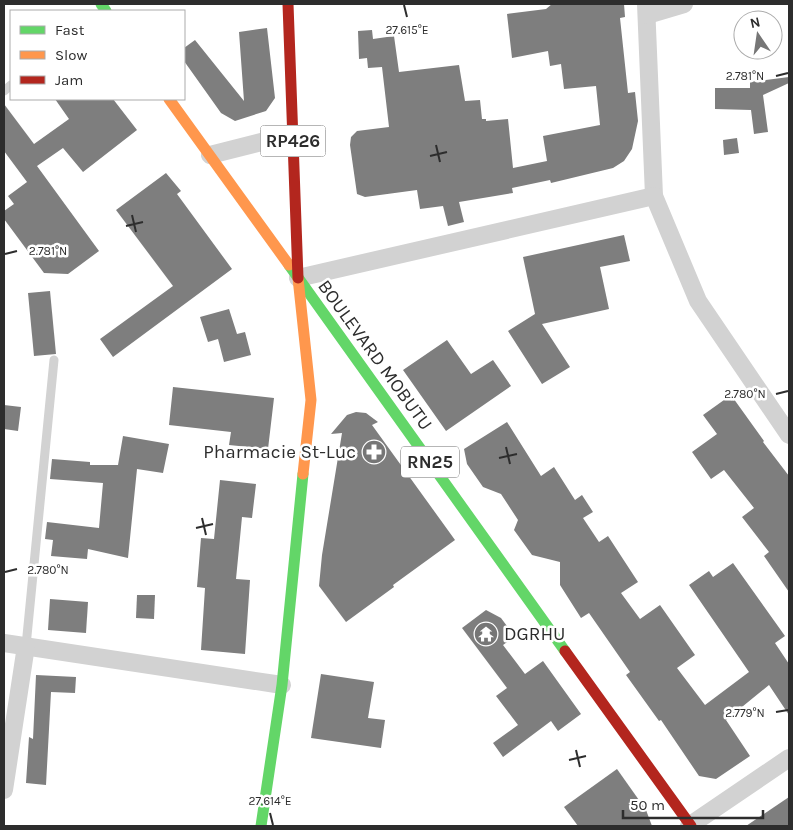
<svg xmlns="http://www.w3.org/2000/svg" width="793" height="830" viewBox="0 0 793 830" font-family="Karla,sans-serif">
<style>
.building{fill:#7e7e7e}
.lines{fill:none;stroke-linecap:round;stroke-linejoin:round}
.lane{stroke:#d2d2d2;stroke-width:9}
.street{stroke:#d2d2d2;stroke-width:18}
.fast{stroke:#63d668;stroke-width:11}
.slow{stroke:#ff974d;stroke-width:11}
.jam{stroke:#b3261e;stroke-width:11}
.ticks{fill:none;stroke:#2d2d2d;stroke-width:2}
.labels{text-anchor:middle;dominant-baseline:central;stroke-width:5;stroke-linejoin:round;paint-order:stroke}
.shield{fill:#fff;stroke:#6c6c6c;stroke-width:1}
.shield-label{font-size:18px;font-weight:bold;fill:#2d2d2d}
.street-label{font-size:19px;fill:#2d2d2d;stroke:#fff}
.poi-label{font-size:19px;fill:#2d2d2d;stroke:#fff;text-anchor:end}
.ticks-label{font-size:12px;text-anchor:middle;fill:#2d2d2d;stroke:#fff;stroke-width:5;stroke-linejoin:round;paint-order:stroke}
</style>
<rect width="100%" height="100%" fill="#fff"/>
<g class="building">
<path d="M552,4h72l1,13 -5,1 8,75 7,-1 3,29 -6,28 -8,12 -11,7 -62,15 -1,-3 -38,8 1,5 -54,9 5,20 -16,4 -5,-20 -23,3 -3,-19 -52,7 -8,-3 -7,-49 1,-8 6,-6 32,-4 -7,-60 -14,1 -1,-10 -8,1 -1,-28 14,-1 1,9 21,-3 5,36 60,-7 6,36 15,-1 2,19h4v2l22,-2 5,49 34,-7 -4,-25 57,-11 -4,-39 -32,3 -3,-25 -11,2 -2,-15 -36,7 -5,-44 39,-5z"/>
<path d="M267,28l8,70 -9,13 -31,10 -14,-8 -37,-52v-13l11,-8 49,61 -5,-69z"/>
<path d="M789,77v6l-26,12 5,37 -14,2 -3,-24 -36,-1v-21h35v-6z"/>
<path d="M55,99h58l24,31 -54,42 -20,-24 -26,18 62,85 -31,23 -24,-1 -40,-54v-8l10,-7 -6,-8 19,-14 -23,-31v-47l30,40 35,-25z"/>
<path d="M737,138l2,15 -15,2 -1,-15z"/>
<path d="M166,173l15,18 -4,3 55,75 -119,88 -13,-18 73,-53 -57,-76z"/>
<path d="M624,235l6,26 -30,6 9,42 -67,15 28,43 -28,17 -34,-53 27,-17 -12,-57z"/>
<path d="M50,291l6,63 -22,2 -6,-63z"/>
<path d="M229,309l8,25 8,-2 6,23 -27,7 -6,-23 -10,3 -8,-25z"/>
<path d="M447,340l24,34 22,-14 18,26 -65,45 -43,-61z"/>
<path d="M173,387l101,11 -6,51 -39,-4 2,-13 -62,-7z"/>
<path d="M731,395l33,46 -1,1 26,34v116l-25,-36 5,-4 -27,-35 12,-9 -30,-38 -13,9 -19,-27 25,-18 -14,-19z"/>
<path d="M4,405l17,2 -3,24 -14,-2z"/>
<path d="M356,412l10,1 12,9 -6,3 83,115 -62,45 1,2 -48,35 -27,-36 3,-31 20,-122 -11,1 16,-19z"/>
<path d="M507,422l34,54 13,-9 21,33 7,-5 11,17 -10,6 16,24 9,-6 30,46 -17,11 19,26 20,-14 35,50 -18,13 28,37 44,-33 -60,-87 20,-14 4,6 20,-14 52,73 -10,7 14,21v51l-20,-30 -43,35 24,36 -34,23 -17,-3 -38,-56 -2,1 -33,-46 4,-3 -41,-59 -8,5 -21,-33v-23l-28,-7 -18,-25 4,-10 -17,-26 -18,-7 -16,-23 -3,-15z"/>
<path d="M123,436l46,8 -6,29 -26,-4 -9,89 -40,-9 -1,10 -36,-3 2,-16 -8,-1 2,-17 52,6 4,-45 -53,-4 2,-20 38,3v3h28z"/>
<path d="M220,480l36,4 -4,34 -10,-1 -6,62 14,1 -5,74 -44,-4 4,-62 -8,-1 4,-49 13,1z"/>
<path d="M137,595h18l-1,24 -18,-1z"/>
<path d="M50,599l38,3 -2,31 -38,-3z"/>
<path d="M486,610l15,8 9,12v10l-7,5 22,29 18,-13 38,53 -23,17 -7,-10 -48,36 -10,-14 25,-18 -22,-29 11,-8 -45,-60z"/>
<path d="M321,674l53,8 -6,36 17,2 -4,28 -70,-10z"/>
<path d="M36,675l40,2 -1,16 -24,-1 -5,93 -20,-2 3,-46 4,2z"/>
<path d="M617,769l29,41 6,16h-74l-14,-19z"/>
<path d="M789,797v29h-43z"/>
</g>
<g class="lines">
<g class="lane">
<path d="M4,91l7,-6"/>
<path d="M26,646l28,-286"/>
</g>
<g class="street">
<path d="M646,4l8,192"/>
<path d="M647,15l37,-11"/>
<path d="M210,155l83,-21"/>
<path d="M298,278l356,-82 44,105 91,134"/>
<path d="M4,643l278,42"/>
<path d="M4,790l22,-144"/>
<path d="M689,826l100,-68"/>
</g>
<g class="fast">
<path d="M101,4l5,7"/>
<path d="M289,265l276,386"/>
<path d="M261,826l21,-141 21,-211"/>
</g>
<g class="slow">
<path d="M169,99l120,166"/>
<path d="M298,278l13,122 -8,74"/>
</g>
<g class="jam">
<path d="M288,4l10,274"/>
<path d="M565,651l126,175"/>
</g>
</g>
<path class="ticks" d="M404,5l3,12M776,76l12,-3M436,145l4,17M430,156l17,-4M132,215l4,17M126,226l17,-4M5,254l12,-3M776,394l12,-3M506,447l4,17M499,458l18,-4M202,518l4,17M196,528l17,-4M5,572l12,-3M776,712l12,-2M576,750l4,17M569,760l17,-4M270,813l3,12"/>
<defs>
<g id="pharmacy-disc" transform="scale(1.25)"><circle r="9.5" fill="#767676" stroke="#fff"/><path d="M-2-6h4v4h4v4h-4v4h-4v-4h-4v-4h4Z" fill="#fff"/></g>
<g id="temple-disc" transform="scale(1.25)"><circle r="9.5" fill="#767676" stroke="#fff"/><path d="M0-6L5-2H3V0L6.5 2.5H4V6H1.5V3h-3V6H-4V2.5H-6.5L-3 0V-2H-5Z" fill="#fff"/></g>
</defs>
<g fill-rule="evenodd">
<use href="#pharmacy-disc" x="374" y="452"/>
<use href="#temple-disc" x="486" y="634"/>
</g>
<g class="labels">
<g class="shield">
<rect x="260.5" y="125.5" width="65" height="31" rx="4"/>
<rect x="401" y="446.5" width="58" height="31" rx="4"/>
</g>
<g class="shield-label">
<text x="293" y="141">RP426</text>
<text x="430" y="462">RN25</text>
</g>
<g class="street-label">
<text transform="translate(375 355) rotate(54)">BOULEVARD MOBUTU</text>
</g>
<g class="poi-label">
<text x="356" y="452">Pharmacie St-Luc</text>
<text x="504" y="634" text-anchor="start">DGRHU</text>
</g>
</g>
<g class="ticks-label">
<text x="407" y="34">27.615°E</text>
<text x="745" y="80">2.781°N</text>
<text x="48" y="255">2.781°N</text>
<text x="745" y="398">2.780°N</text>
<text x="48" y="574">2.780°N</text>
<text x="745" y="717">2.779°N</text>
<text x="270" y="805">27.614°E</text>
</g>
<rect width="793" height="830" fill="none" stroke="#2d2d2d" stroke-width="10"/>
<rect x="10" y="10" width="175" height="90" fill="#ffffff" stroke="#ababab"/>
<rect x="20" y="26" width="25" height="8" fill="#63d668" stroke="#ababab"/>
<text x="55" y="35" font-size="15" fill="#2d2d2d">Fast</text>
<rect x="20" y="51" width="25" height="8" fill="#ff974d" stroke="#ababab"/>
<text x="55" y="60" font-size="15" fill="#2d2d2d">Slow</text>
<rect x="20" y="76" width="25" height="8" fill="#b3261e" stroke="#ababab"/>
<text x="55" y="85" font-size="15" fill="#2d2d2d">Jam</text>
<g transform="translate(758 35) rotate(347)"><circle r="24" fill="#ffffff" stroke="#ababab"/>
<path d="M0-4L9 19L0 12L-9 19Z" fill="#767676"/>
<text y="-8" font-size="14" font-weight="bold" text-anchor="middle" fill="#2d2d2d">N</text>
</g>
<path d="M623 810v8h140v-8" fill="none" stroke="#2d2d2d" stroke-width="2.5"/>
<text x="630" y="810" font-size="15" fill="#2d2d2d" stroke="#ffffff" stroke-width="4" paint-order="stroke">50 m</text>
</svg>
